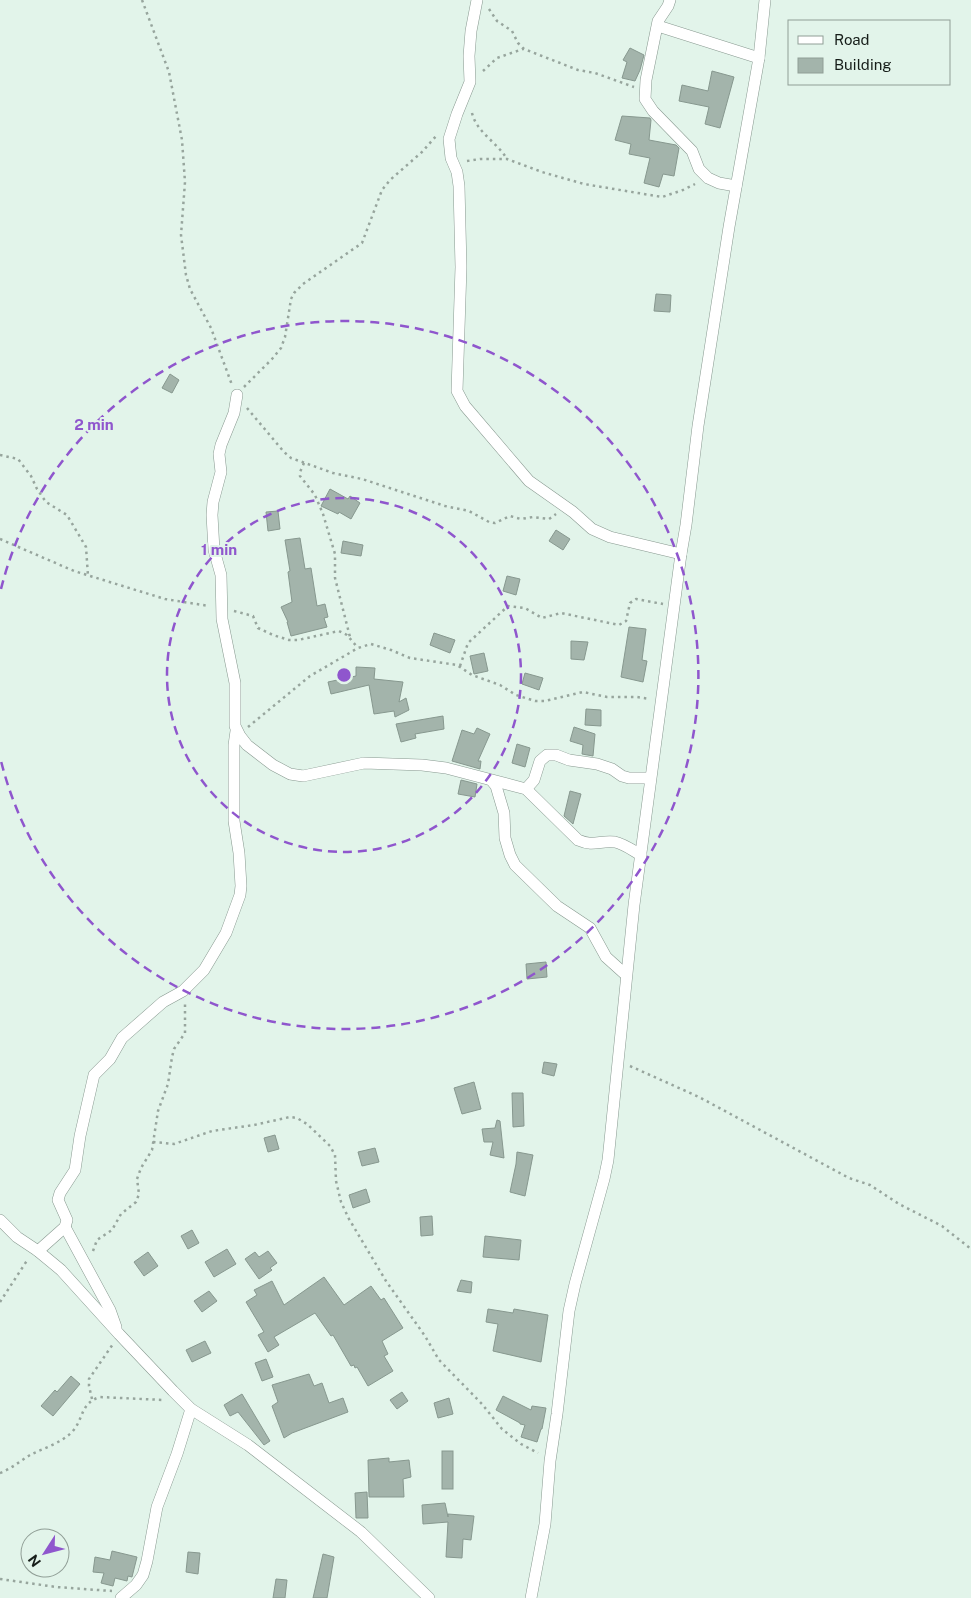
<svg xmlns="http://www.w3.org/2000/svg" width="971" height="1598" viewBox="0 0 971 1598" font-family="'Public Sans',sans-serif">
<style>
.building{fill:#a3b4ab;stroke:#87988f}
.lines{fill:none;stroke-linecap:round;stroke-linejoin:round}
.street-casing{stroke:#889990;stroke-width:12}
.path{stroke:#97a59d;stroke-width:2.5;stroke-dasharray:2.5 4;stroke-linecap:butt}
.street{stroke:#fff;stroke-width:11}
.ring{fill:none;stroke:#8f56cd;stroke-width:2.5;stroke-dasharray:9 6}
.centre{fill:#8f56cd;stroke:#e2f4ea;stroke-width:2.5}
.ring-label{font-size:15px;text-anchor:middle;font-weight:bold;fill:#8f56cd;stroke:#e2f4ea;stroke-width:4;stroke-linejoin:round;paint-order:stroke}
</style>
<rect width="100%" height="100%" fill="#e2f4ea"/>
<g class="building">
<path d="M630,48l14,7 -4,15 -5,11 -13,-3 5,-16 -4,-2z"/>
<path d="M712,71l22,6 -14,51 -15,-4 4,-17 -30,-6 3,-16 26,6z"/>
<path d="M622,116l28,2 1,2 -2,20 27,5 3,3 -5,28 -11,-2 -4,13 -15,-4 6,-25 -21,-4 2,-10 -16,-4z"/>
<path d="M656,294l15,1 -1,17 -16,-1z"/>
<path d="M170,374l9,6 -7,13 -10,-5z"/>
<path d="M330,489l18,10 2,-3 10,7 -9,16 -12,-7 -1,2 -17,-8z"/>
<path d="M278,511l2,18 -12,2 -2,-19z"/>
<path d="M556,530l14,9 -7,11 -14,-9z"/>
<path d="M300,538l5,31 6,-1 6,38 8,-2 3,13 -4,1 3,9 -36,9 -4,-14h1l-7,-15 11,-5 -4,-30 2,-1 -5,-31z"/>
<path d="M343,541l20,4 -2,11 -20,-3z"/>
<path d="M507,576l13,3 -4,16 -13,-4z"/>
<path d="M629,627l17,2 -4,31 5,1 -4,21 -22,-5z"/>
<path d="M434,633l21,7 -5,13 -20,-8z"/>
<path d="M571,641l17,1 -4,18 -13,-1z"/>
<path d="M484,653l4,18 -14,3 -4,-18z"/>
<path d="M356,667l19,1 -1,11 29,3 -4,20 7,-4 3,12 -14,7 -1,-6 -20,3 -5,-29 -38,9 -3,-12 28,-6z"/>
<path d="M525,673l18,5 -4,12 -17,-6z"/>
<path d="M586,709l15,1v16l-16,-1z"/>
<path d="M443,716l1,13 -29,5 1,4 -15,4 -5,-18z"/>
<path d="M574,727l21,7 -2,22 -11,-2 1,-9 -13,-4z"/>
<path d="M477,728l13,6 -12,27h3l-1,8 -28,-8 10,-31 12,4z"/>
<path d="M517,744l13,4 -5,19 -13,-4z"/>
<path d="M461,780l16,4 -2,13 -17,-3z"/>
<path d="M570,791l11,3 -8,30 -9,-8z"/>
<path d="M546,962l1,15 -20,2 -1,-15z"/>
<path d="M544,1062l13,2 -3,12 -12,-3z"/>
<path d="M474,1082l7,27 -19,5 -8,-26z"/>
<path d="M512,1093h11l1,33 -11,1z"/>
<path d="M497,1120l3,1 4,37 -14,-3 3,-13h-9l-2,-13 13,-1z"/>
<path d="M275,1135l4,14 -11,3 -4,-14z"/>
<path d="M375,1148l4,14 -17,4 -4,-14z"/>
<path d="M517,1152l16,3 -8,41 -15,-4 6,-28z"/>
<path d="M366,1189l4,13 -17,6 -4,-13z"/>
<path d="M432,1216l1,19 -12,1 -1,-19z"/>
<path d="M192,1230l7,13 -11,6 -7,-13z"/>
<path d="M485,1236l36,4 -2,20 -36,-3z"/>
<path d="M227,1249l9,15 -22,13 -9,-15z"/>
<path d="M268,1251l9,12 -7,5 2,2 -13,9 -14,-20 10,-7 4,5z"/>
<path d="M148,1252l10,14 -14,10 -10,-14z"/>
<path d="M324,1277l20,28 27,-19 10,14 3,-2 19,30 -21,13 6,13 -4,2 9,15 -25,15 -11,-19 -2,1 -1,-3 -3,1 -18,-31 -2,1 -16,-23 -41,24 5,8 -11,7 -10,-17 6,-3 -18,-30 11,-7 -3,-5 18,-9 12,24z"/>
<path d="M461,1280l11,2 -1,11 -14,-2z"/>
<path d="M209,1291l8,10 -15,11 -8,-11z"/>
<path d="M488,1309l25,4 1,-4 34,6 -7,47 -48,-11 5,-27 -12,-2z"/>
<path d="M205,1341l6,12 -19,9 -6,-12z"/>
<path d="M266,1359l7,18 -11,4 -7,-18z"/>
<path d="M309,1374l5,12 8,-3 7,20 14,-5 5,14 -56,21 -8,5 -12,-32 6,-4 -6,-17z"/>
<path d="M71,1376l9,8 -27,32 -12,-10 14,-16 2,2z"/>
<path d="M402,1392l6,9 -11,8 -7,-9z"/>
<path d="M242,1394l28,47 -6,4 -26,-33 -8,4 -6,-11z"/>
<path d="M503,1396l28,14 1,-4 14,2 -4,21h-1l-4,13 -16,-5 4,-12 -5,-1v-1l-24,-13z"/>
<path d="M449,1398l4,16 -15,4 -4,-15z"/>
<rect x="442" y="1451" width="11" height="38"/>
<path d="M389,1458v4l20,-2 2,17 -8,2 1,18h-35l-1,-37z"/>
<path d="M367,1492l1,26h-12l-1,-25z"/>
<path d="M445,1503l3,14v-3l26,2 -3,24 -8,-1 -1,19 -16,-1 2,-35 -25,2 -1,-19z"/>
<path d="M112,1551l25,6 -5,20 -4,-1 -1,5 -12,-3 -2,8 -12,-3 3,-10 -11,-1 2,-15 15,3z"/>
<path d="M188,1552l12,1 -2,21 -12,-2z"/>
<path d="M323,1554l11,3 -7,41h-14z"/>
<path d="M276,1579l11,1 -2,18h-12z"/>
</g>
<g class="lines">
<g class="street-casing">
<g id="street">
<path d="M477,0l-6,31 -2,25 1,26 -13,32 -8,25 2,19 6,14 2,14 2,81 -4,124 8,15 64,75 44,31 19,17 18,8 71,17"/>
<path d="M670,0l-2,6 -10,15 -12,59 -1,19 8,12 39,40 7,18 9,9 11,5 17,3"/>
<path d="M658,26l101,32"/>
<path d="M237,395l-3,18 -13,32 -2,9 2,18 -8,30 -1,13 2,35 7,25 1,44 13,64v43l5,10 7,9 26,20 17,9 13,2 61,-13 58,2 24,3 80,21 52,51c16,7 22,0 37,2 9,2 17,8 26,13"/>
<path d="M492,781l4,5 8,27 1,25 5,17 5,10 42,41 33,22 16,29 20,18"/>
<path d="M526,789l8,-9 6,-19 7,-6h9l13,5 28,4 15,5 10,7 7,2h21"/>
<path d="M0,1220l17,17 21,14 23,19 58,64 54,57 18,18 57,36 113,87 68,66"/>
<path d="M65,1227l45,83 6,17"/>
<path d="M38,1251l27,-24 2,-7 -9,-20 2,-7 15,-23 5,-34 14,-61 16,-16 12,-21 41,-36 20,-11 21,-21 22,-37 14,-38 1,-9 -2,-33 -5,-32v-76l2,-14"/>
<path d="M121,1598l15,-13 7,-10 4,-14 10,-54 20,-53 14,-45"/>
<path d="M531,1598l14,-74 5,-63 7,-47 12,-103 6,-27 29,-105 4,-19 26,-255 47,-351 5,-29 12,-99 31,-199 30,-169 6,-58"/>
</g>
</g>
<g class="path">
<path d="M142,0l27,72 13,68 3,42 -4,53 5,40 4,14 21,39 21,57"/>
<path d="M489,9l8,12 15,10 6,12 6,6 54,21 17,3 39,14"/>
<path d="M483,71l14,-13 26,-9"/>
<path d="M472,113c5,20 25,29 35,46"/>
<path d="M467,161l13,-2h27l35,13 42,12 78,13 21,-7 12,-6"/>
<path d="M244,387l28,-28 9,-11 4,-11 6,-38 3,-6 9,-9 59,-41 20,-53 8,-10 32,-28 15,-17"/>
<path d="M247,408l37,44 7,6 42,15 29,6 83,27 24,5 20,11 6,1 15,-7 11,3 12,-2 16,2 7,-5"/>
<path d="M0,455l18,4 13,17 6,13 9,13 21,13 19,32 2,29"/>
<path d="M304,463l-4,9v4l15,19 8,19 12,40v24l15,59"/>
<path d="M0,539l74,32 91,28 44,7"/>
<path d="M234,611l19,5 5,12 15,7 16,5h9l41,-9 8,4 11,13"/>
<path d="M460,666l8,-23 40,-37 17,2 17,10 19,-5 58,12 7,-4 4,-18 6,-4 27,5"/>
<path d="M248,727l62,-51 48,-28 13,-4 20,6 19,8 47,7 15,10 28,10 16,10 19,6h10l38,-9 24,5h30l13,2"/>
<path d="M630,1066l69,31 150,81 21,7 29,19 43,22 29,23"/>
<path d="M153,1142l21,2 38,-13 42,-6 36,-8 7,1 10,6 23,22 5,9 1,26 5,21 8,17 37,62 39,55 14,24 43,44 20,25 19,15 17,9"/>
<path d="M93,1251l4,-11 15,-10 9,-16 15,-12 3,-8 -2,-15 4,-11 11,-18 6,-39 10,-27 4,-27 2,-8 11,-16v-29"/>
<path d="M0,1302l28,-43"/>
<path d="M92,1399l-3,-13v-7l24,-35"/>
<path d="M0,1473c11,-4 20,-12 30,-18 14,-7 31,-12 42,-23 12,-13 8,-29 28,-35l63,3"/>
<path d="M0,1579l56,8 56,4"/>
</g>
<use href="#street" class="street"/>
</g>
<g class="ring">
<circle cx="344" cy="675" r="177"/>
<path d="M1 589A354 354 0 1 1 1 761"/>
</g>
<circle cx="344" cy="675" r="8" class="centre"/>
<g class="ring-label">
<text x="94" y="430">2 min</text>
<text x="219" y="555">1 min</text>
</g>
<rect x="788" y="20" width="162" height="65" fill="#e2f4ea" stroke="#909e96"/>
<rect x="798" y="36" width="25" height="8" fill="#ffffff" stroke="#909e96"/>
<text x="834" y="45" font-size="15" fill="#161d19">Road</text>
<rect x="798" y="58" width="25" height="15" fill="#a3b4ab" stroke="#909e96"/>
<text x="834" y="70" font-size="15" fill="#161d19">Building</text>
<g transform="translate(45 1553) rotate(234)"><circle r="24" fill="#e2f4ea" stroke="#909e96"/>
<path d="M0-4L9 19L0 12L-9 19Z" fill="#8f56cd"/>
<text y="-8" font-size="14" font-weight="bold" text-anchor="middle" fill="#161d19">N</text>
</g>
</svg>
